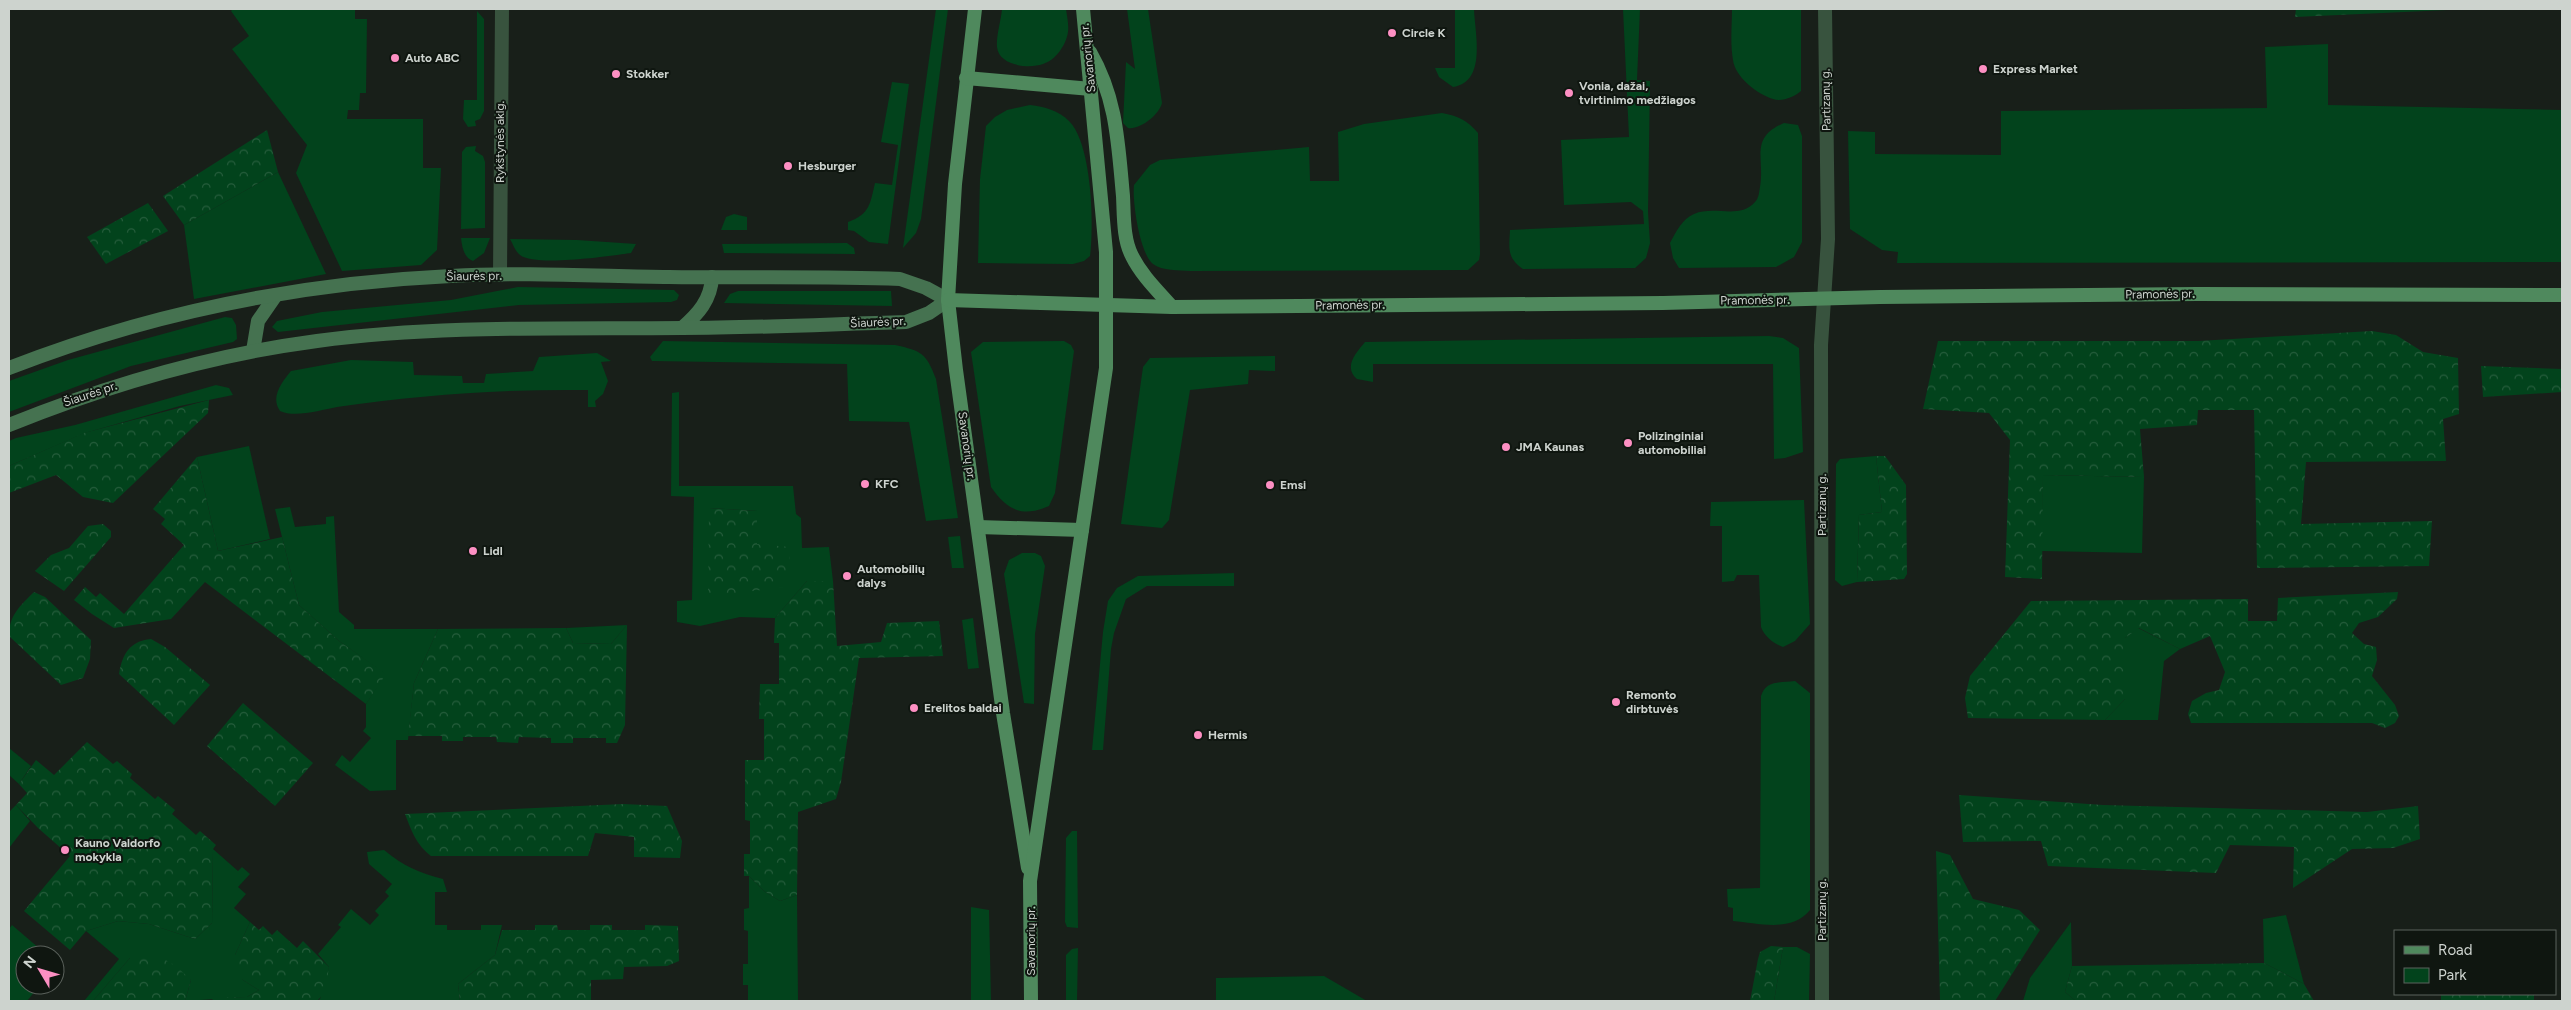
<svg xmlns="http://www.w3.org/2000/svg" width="2571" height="1010" viewBox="0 0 2571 1010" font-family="Figtree,sans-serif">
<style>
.green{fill:#02431c;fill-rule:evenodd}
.forest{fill:url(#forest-crowns)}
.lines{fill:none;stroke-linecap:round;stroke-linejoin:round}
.minor{stroke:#38533e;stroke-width:14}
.tertiary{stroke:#38533e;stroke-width:14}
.secondary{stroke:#457250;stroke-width:14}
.primary{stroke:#4f895d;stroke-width:14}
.poi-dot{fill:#fc8fc2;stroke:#0f1610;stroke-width:2}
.labels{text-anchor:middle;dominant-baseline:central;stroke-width:4;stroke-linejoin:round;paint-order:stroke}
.poi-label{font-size:12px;font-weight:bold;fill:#cdd3ce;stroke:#0f1610;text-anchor:start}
.street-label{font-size:12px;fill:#cdd3ce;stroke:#0f1610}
</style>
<defs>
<pattern id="forest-crowns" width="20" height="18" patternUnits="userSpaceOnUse" patternTransform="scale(1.25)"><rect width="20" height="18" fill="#02431c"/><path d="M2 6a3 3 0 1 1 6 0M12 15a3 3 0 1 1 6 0" fill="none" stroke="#265d3c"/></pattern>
</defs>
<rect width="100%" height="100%" fill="#181f19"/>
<g class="green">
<path d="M233,9h122v10h12l-1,74h-6l-1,17h-11l-1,9h76v49h18l-4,82 -16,15 -79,6 -46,-98 11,-28 -75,-96 17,-13 -18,-25z"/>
<path d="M936,9h12l-27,210 -5,14 -13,15z"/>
<path d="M1002,9h64c1,7 3,16 2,23 -2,13 -12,28 -25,32 -14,5 -44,2 -46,-17 -1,-11 4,-26 5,-38z"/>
<path d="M1127,9h21l14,94c-3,12 -22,27 -34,25l-5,-5 3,-61 9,7z"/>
<path d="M1455,9h19c1,25 13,73 -21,78l-14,-10 -4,-9h20z"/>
<path d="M1623,9h17l-3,71 13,1 -2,131 2,31 -4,15 -11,10 -112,1c-16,-11 -14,-20 -13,-39l134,-6 -1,-13 -12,-9 -67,3 -3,-65 68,-3z"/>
<path d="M1732,9h69v82c-7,6 -19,11 -28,8 -16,-5 -38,-22 -40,-39 -3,-17 -1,-35 -1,-51z"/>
<path d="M477,11l7,8v92l-4,8 -5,2 1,5 -8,1 -5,-8 1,-19h13z"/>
<path d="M2328,44v61l234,5v152l-665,1 1,-11 -16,-2 -32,-21 -2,-98 27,1v22l126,1v-44l266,-3 -2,-61z"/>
<path d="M892,82l17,2 -21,160 -19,-2 -15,-11 -6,-1v-8c22,-8 22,-18 27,-39l17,2 6,-40 -17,-3z"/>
<path d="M1030,105c15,2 28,5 39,16 23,23 25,103 21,135l-6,5 -11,3 -95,-1 2,-84 6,-53 9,-9 12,-7z"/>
<path d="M1442,113c16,3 25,7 36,20l2,121 -1,6 -11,10 -277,1c-12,-1 -29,0 -38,-7 -13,-10 -21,-62 -19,-79l16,-20 10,-5 149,-13 1,34h29l-1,-49 26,-8z"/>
<path d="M1784,123l14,2 4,11v106l-8,15 -18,10 -97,1 -6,-10 -3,-15c6,-11 12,-24 24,-29 21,-9 45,6 61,-12 4,-4 4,-10 5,-15 5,-29 -11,-49 24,-64z"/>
<path d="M476,146l-1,5 8,5 2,6v66l-24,1 1,-77 4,-5z"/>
<path d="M278,172l48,102 -132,25 -10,-74z"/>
<path d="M734,214l13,3v13h-26l5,-13z"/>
<path d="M461,238h29l-6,15 -11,8c-9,-3 -11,-14 -12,-23z"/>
<path d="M510,239l67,1 59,4 -5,9c-21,3 -96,14 -111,2 -5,-4 -7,-11 -10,-16z"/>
<path d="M847,243l7,5 1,6 -131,-1 -2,-9z"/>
<path d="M518,287l156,3 5,5 -2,5 -6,2 -152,3 -241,27 -6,-5 5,-6 45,-9 129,-12z"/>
<path d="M738,291h153l1,15 -168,-3 6,-9z"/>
<path d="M225,317l7,1 4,7 1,14 -4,3 -102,24 -122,46v-31l59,-21z"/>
<path d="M1769,336l14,2 16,10 4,104 -18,6 -11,1 -1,-95h-400v18l-16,-3c-14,-12 -1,-26 8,-37z"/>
<path d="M663,341l232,4c27,6 31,8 41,34l22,139 -32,3 -17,-99 -60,-1 -2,-57 -195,-3 -2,-4z"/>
<path d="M1064,341l7,4 3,6 -19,142 -6,13c-27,12 -42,4 -58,-19l-20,-135 12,-10z"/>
<path d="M597,353l14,8 -10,1 7,19 -5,13 -8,7 1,6h-8v-17c-85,-1 -167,5 -251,17 -16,3 -42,11 -57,4 -10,-14 2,-29 11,-40l60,-11 62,2 1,13 48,1 1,7h21l2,-9 47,-3 6,-14z"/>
<path d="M1275,356v15l-26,-1 -1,14 -58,6 -21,130 -7,8 -41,-4 22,-157 7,-9z"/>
<path d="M216,385l13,3 4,7 -53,11 -95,27 -76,33v-25l7,-3 59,-13z"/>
<path d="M679,392v94h114l3,28 5,4 1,30 27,-1 4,34h-26l-32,37 -35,-1 -40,9 -23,-4v-21l15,-1 2,-103 -23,-1 1,-103zM709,508l48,3v33z"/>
<path d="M249,446l21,93 -52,12 -21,-94z"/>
<path d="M1876,456l6,56 -23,3 -2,67 -15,4 -7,-6 1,-116 4,-5z"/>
<path d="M2043,475l101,2 -2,76 -101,-2z"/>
<path d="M1804,500l6,124 -15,17 -12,6c-9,-3 -19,-11 -22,-20l-2,-52h-22l-3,6 -12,1v-56h-12l1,-24z"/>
<path d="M290,507l5,20 31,-3v-7l8,-1 5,96 15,13v4h84l-24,54 -6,57h-12v50l-26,1 -35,-26 7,-10 8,7 21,-24 -8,-7 3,-4v-23l19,-30 -46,-33 -40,-36 -24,-96z"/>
<path d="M960,536l4,32h-12l-4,-31z"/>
<path d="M1022,553h13l6,3 4,10 -10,68 -1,70 -10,-1 -20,-129 5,-14z"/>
<path d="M1234,573v13h-87l-21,13 -12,34 -3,16 -8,101h-11l11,-118 5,-31 9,-13 21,-12z"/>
<path d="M973,618l6,50 -11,1 -6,-49z"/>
<path d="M627,625l-16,19 -38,-1 -7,-15z"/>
<path d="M2138,628l42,21 -16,12 -6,59h-53l20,-21v-61z"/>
<path d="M1795,681l15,12v217c-18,23 -52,13 -77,11v-13l-5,-1 -1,-18 33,-1 1,-192c5,-16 19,-13 34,-15z"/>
<path d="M9,748l22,18 -12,18 -10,-9z"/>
<path d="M16,805l14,16 -21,27v-36z"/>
<path d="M1072,831h5l1,97 -11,-1 -2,-5 1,-84z"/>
<path d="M213,849l25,22 4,-4 8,7 -12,13 8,7 -12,14 16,14 -15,33 8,25 16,10 -12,7 -62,4 6,-21 -61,-22 -37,43h-9l35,-42 -33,-28 32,-10 31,3 46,15 17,-16z"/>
<path d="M384,850c19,16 36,23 59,29l4,13h-12v33h12v5h34v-5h21l-7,30 -37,29 2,17h-143l3,-2 9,-32 -11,-13 23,-27 -3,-2 13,-16 19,16 9,-10 -4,-4 14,-15 -4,-4 7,-8 -23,-20 -2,-12z"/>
<path d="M749,876l15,15 16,10 17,-6 1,106h-50v-16h-5v-21h5v-33l-4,-1v-21l5,-1z"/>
<path d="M971,907l18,3 2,91h-20z"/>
<path d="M2286,915l18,69 -40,-21 -1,-44z"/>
<path d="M2071,922l1,44 -7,26 11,9h-53l7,-23z"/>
<path d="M12,925l35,30h-22v30h15l-13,16h-18v-72z"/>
<path d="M1783,947h14l13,7 -1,47h-35z"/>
<path d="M1078,948l-1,53h-11v-46l6,-6z"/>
<path d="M1324,976l43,25h-151v-23z"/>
</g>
<g class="forest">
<path d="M2296,9h173l-174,8z"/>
<path d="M267,130l11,42 -94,53 -21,-29z"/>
<path d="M148,203l20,28 -62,33 -19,-27z"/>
<path d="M2372,331l24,4 27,17 35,6 1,56 -16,5 3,42 -140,1 -5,62 131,-3 -3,45 -172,2 -3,-158h-56l-1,15 -57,4 4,48 -101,-2 -1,104 -37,-2 5,-137 -21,-27 -66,-4 15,-68h260z"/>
<path d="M2481,366l81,3v23l-79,5z"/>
<path d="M209,400l-1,13 -95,90 -30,-6 -27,-22 -47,18v-27l75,-33z"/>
<path d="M1876,456h9l21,29 1,89 -3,5 -47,3 2,-67 23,-3z"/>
<path d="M197,457l21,94 64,-14 17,68 40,36 47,33 -20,30 -161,-122 -34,37 -57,9 -22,-14 -18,-14 11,-13 11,10 4,-4 24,21 60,-69 -23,-21 4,-5 -12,-10z"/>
<path d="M709,508l48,3v33l33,3 -2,40 -80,9z"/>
<path d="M103,524l8,7v6l-47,54 -29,-20 16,-16 18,-7 19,-22z"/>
<path d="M807,581h26l4,65 44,-4 6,-19 52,-2 4,35 -84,2 -18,124 -5,17 -38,13 -1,83 -17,6 -16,-10 -15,-15h-5v-22h6v-33l-5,-1v-60h19v-41h-5l1,-35h19v-41h-5l1,-25z"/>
<path d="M34,592l11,5 46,43 -1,19 -7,19 -22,7 -52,-49c0,-21 11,-30 25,-44z"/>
<path d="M2398,592l-1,7 -19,18 -19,6 -7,10 12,11 12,3 1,13 -5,16 23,29 4,11 -4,7 -10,5 -13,-5h-181l-3,-9 4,-13 14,-8 13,-3 6,-18 -15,-36 -30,13 -41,-21 -14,10v61l-20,21 -137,-2 -3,-20 5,-22 61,-75 217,-2v22h29l1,-23z"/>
<path d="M627,625l-2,100 -8,18h-11v-5h-33v5h-22v-5l-32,-1 -1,6 -21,-1 -1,-5h-33v4h-21v-5h-34l6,-53 24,-54 128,-1 7,15 38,1z"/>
<path d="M151,639l14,8 45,38 -36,40 -55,-51c3,-20 11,-33 32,-35z"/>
<path d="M243,703l70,60 -38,43 -68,-60z"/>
<path d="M87,742l26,22 4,-3 15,13 -2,4 25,21 3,-3 17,14 -3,4 24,21 4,-4 16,14 -3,4 -1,74 -17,16 -46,-15 -31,-3 -32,10 -16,19 -46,-39 46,-55 -32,-28 -22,-23 11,-12 -8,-9 17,-24 18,15z"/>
<path d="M1959,795l144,10 264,7 51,-6 2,33 -27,9 -41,1 -59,39 1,-41 -64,-2 -14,28 -168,-7 -7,-25 -78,1z"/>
<path d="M623,804l44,2 15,35 -2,17 -46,-1v-20l-39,-4 -7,23h-157c-15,-12 -19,-24 -26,-42z"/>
<path d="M1936,851l14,4 23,44 46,11 21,20 -45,71h-55z"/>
<path d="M250,922l9,8 4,-4 9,9 5,-5 20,18 6,-7 26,26c-2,12 -2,25 -12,34h-105l1,-3 34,-1 12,-7 -16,-10 -10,-14 2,-11z"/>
<path d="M535,925h22l1,5h32v-5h22v5h33v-5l33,1 1,35 -12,5 -43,1 -1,12 -32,1v21h-131l-2,-17 37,-29 7,-25h33z"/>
<path d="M1771,946l12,1 -9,54h-24l8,-42 2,-7z"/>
<path d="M157,955l19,11 15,14 -6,21h-92l37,-43z"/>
<path d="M2264,963l40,21 10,17h-238l-11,-9 7,-26z"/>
<rect x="2441" y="994" width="93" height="7"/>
</g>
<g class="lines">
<path class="minor" d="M500,275l2,-266"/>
<path class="tertiary" d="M1822,1001l-1,-656 7,-106 -3,-230"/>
<g class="secondary">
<path d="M682,328c16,-14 29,-28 30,-51"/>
<path d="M253,351l5,-30 18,-26"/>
<path d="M9,368c141,-55 291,-85 442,-92 73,-4 145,0 218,1 77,1 154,-1 231,2l26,9 22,12 -19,13 -23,9c-74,2 -149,6 -224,6 -122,1 -244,-3 -365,13 -106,14 -209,44 -308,84"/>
</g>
<g class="primary">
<path d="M975,9l-20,175 -7,116 8,70 47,343 25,155"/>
<path d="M1090,52c27,47 28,91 33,144 1,19 0,43 9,60 10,20 26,35 40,51"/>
<path d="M966,78l125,11"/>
<path d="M948,300l224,7 491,-4 217,-6 317,-3 365,1"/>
<path d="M978,527l104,3"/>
<path d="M1031,1001l-1,-120 76,-513v-116l-23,-243"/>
</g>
</g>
<g class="poi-dot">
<circle cx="1392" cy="33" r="5"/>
<circle cx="395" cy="58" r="5"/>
<circle cx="1983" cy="69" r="5"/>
<circle cx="616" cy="74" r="5"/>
<circle cx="1569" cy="93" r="5"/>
<circle cx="788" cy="166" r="5"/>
<circle cx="1628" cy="443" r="5"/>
<circle cx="1506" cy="447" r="5"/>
<circle cx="865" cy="484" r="5"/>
<circle cx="1270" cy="485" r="5"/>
<circle cx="473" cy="551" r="5"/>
<circle cx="847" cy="576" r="5"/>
<circle cx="1616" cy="702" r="5"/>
<circle cx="914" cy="708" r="5"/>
<circle cx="1198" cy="735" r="5"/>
<circle cx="65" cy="850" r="5"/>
</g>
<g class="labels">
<g class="poi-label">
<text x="1402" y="33">Circle K</text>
<text x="405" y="58">Auto ABC</text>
<text x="1993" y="69">Express Market</text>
<text x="626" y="74">Stokker</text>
<text x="1579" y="86">Vonia, dažai,<tspan x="1579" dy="14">tvirtinimo medžiagos</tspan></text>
<text x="798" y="166">Hesburger</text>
<text x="1638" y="436">Polizinginiai<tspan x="1638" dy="14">automobiliai</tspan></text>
<text x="1516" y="447">JMA Kaunas</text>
<text x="875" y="484">KFC</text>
<text x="1280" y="485">Emsi</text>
<text x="483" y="551">Lidl</text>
<text x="857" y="569">Automobilių<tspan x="857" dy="14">dalys</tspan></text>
<text x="1626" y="695">Remonto<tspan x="1626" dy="14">dirbtuvės</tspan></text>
<text x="924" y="708">Erelitos baldai</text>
<text x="1208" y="735">Hermis</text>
<text x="75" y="843">Kauno Valdorfo<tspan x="75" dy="14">mokykla</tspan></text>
</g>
<g class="street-label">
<text transform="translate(1088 58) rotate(-96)">Savanorių pr.</text>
<text transform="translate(1826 100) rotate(-91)">Partizanų g.</text>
<text transform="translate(500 142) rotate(-90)">Rykštynės aklg.</text>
<text transform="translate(474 276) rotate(-1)">Šiaurės pr.</text>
<text transform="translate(2160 294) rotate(-1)">Pramonės pr.</text>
<text transform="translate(1755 300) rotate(-1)">Pramonės pr.</text>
<text transform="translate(1350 305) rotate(-1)">Pramonės pr.</text>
<text transform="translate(878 322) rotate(-3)">Šiaurės pr.</text>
<text transform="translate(90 394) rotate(-19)">Šiaurės pr.</text>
<text transform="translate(967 446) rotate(82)">Savanorių pr.</text>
<text transform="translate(1822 505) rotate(-90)">Partizanų g.</text>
<text transform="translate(1822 910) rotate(-90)">Partizanų g.</text>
<text transform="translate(1031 941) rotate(-90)">Savanorių pr.</text>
</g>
</g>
<rect width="2571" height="1010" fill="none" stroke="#cdd3ce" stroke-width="20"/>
<rect x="2394" y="930" width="162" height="65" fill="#0f1610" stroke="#5b625c"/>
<rect x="2404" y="946" width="25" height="8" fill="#4f895d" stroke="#5b625c"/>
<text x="2438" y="955" font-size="15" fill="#cdd3ce">Road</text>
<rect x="2404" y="968" width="25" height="15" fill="#02431c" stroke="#5b625c"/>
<text x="2438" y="980" font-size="15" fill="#cdd3ce">Park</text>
<g transform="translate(40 970) rotate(308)"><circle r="24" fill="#0f1610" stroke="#5b625c"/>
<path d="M0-4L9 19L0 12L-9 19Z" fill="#fc8fc2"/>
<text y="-8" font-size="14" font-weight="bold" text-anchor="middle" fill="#cdd3ce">N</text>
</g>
</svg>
